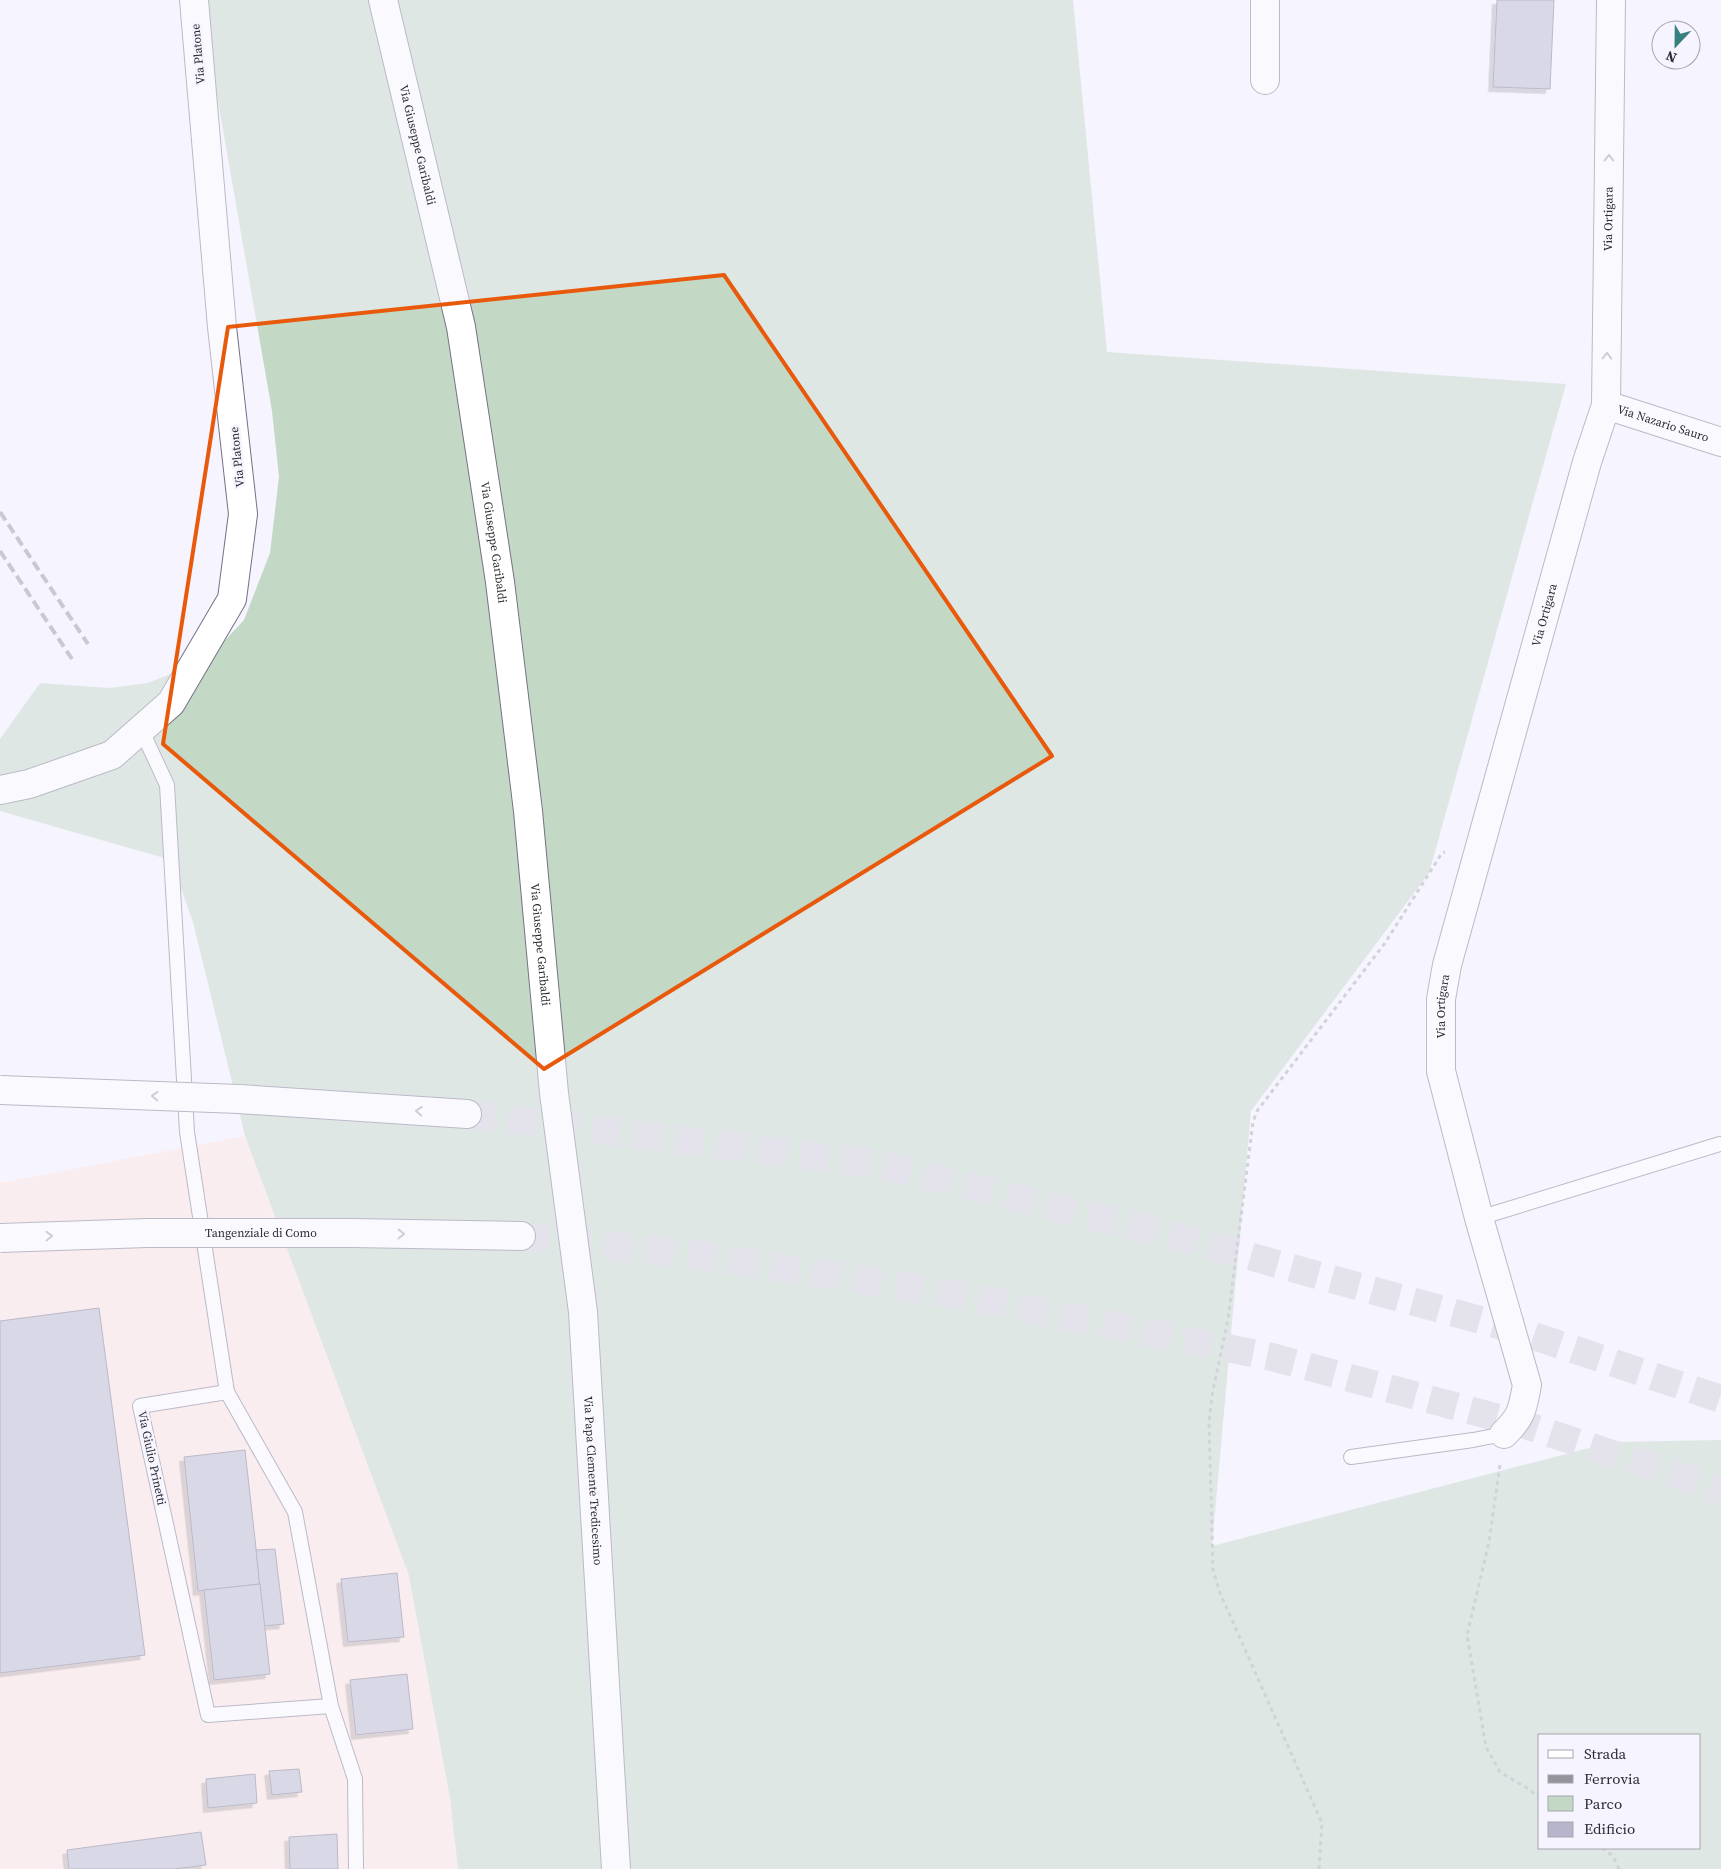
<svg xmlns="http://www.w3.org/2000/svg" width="1721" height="1869" viewBox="0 0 1721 1869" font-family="'Source Serif 4',serif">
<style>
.industrial{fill:#ffe5df}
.green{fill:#c4d8c6;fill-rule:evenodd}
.building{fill:#b7b5cc;stroke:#757387;filter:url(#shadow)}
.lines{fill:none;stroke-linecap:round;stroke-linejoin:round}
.highway-tunnel{stroke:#ceccd6;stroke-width:28;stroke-dasharray:28 14;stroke-linecap:butt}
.lane-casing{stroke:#767287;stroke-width:16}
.street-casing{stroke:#767287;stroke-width:30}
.secondary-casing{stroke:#767287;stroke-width:30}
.highway-casing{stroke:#767287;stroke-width:30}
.path{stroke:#a8a6b0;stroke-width:3;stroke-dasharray:4 4;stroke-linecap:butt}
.lane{stroke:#fff;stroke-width:14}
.street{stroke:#fff;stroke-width:28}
.secondary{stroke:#fff;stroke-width:28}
.highway{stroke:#fff;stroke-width:28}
.rail{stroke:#95939c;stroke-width:4;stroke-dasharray:10 5;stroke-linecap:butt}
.highway-bridge-casing{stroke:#767287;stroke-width:30;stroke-linecap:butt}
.highway-bridge{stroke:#fff;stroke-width:28}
.oneway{stroke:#a0a0a4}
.marked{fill:none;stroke:#e8590c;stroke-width:4;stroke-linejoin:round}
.labels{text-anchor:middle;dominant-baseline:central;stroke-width:5;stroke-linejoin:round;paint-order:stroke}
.street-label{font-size:12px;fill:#2d2c34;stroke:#f6f4fe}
</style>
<defs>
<filter id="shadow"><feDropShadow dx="-4.5" dy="4.5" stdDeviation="0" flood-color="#0004"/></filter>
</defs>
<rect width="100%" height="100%" fill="#f6f4fe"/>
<path class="industrial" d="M245,1136l164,440 41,223 8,70h-458v-686z"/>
<path class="green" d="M183,0h890l34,352 459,32 -137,489 -178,238 -39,435 400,-104 109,-2v429h-1263l-8,-70 -41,-223 -164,-440 -52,-214 -22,-62 -171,-49v-72l40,-56 69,5 38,-5 40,-15 28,-17 29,-31 26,-67 9,-76 -7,-66 -68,-390zM1540,1735h160v113h-160z"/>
<g class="building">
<path d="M1497,0h57l-4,89 -57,-2z"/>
<path d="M99,1308l46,347 -145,18v-352z"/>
<path d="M245,1450l15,134 -62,7 -14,-134z"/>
<path d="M275,1549l9,75 -20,2 -8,-76z"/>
<path d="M397,1573l7,64 -56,5 -7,-63z"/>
<path d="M260,1584l10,90 -56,6 -10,-90z"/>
<path d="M407,1674l6,55 -57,6 -6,-55z"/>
<path d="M299,1769l3,23 -30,3 -3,-24z"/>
<path d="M255,1774l2,29 -49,5 -2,-29z"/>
<path d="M201,1832l5,33 -32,4h-105l-2,-19z"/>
<path d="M337,1834l1,35h-48l-1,-32z"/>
</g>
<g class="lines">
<g class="highway-tunnel">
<path d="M467,1114l410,50 310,75 329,91 205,69"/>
<path d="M521,1236l184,20 249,38 318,63 253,68 196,65"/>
</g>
<g class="lane-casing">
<g id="lane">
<path d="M141,729l26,56 20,347 40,260"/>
<path d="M1479,1218l241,-74"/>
<path d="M1351,1457l122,-17 31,-6"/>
<path d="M331,1706l-123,9 -68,-309 87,-14 68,120 36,194 24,73 1,90"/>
</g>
</g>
<g class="street-casing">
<g id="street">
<path d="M1265,80v-80"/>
<path id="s1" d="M1606,405l115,37"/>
<path id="s2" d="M1504,1434c18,-18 18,-23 23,-49l-48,-167 -38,-147v-72l6,-34 140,-503 19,-57 5,-405"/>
</g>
</g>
<g class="secondary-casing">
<g id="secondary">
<path id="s3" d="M383,0l78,327 39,255 28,229 26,282 29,219 33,557"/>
<path d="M0,790l29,-6 83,-29 59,-52 61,-104 11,-85 -21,-187 -28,-327"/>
</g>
</g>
<g class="highway-casing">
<g id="highway">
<path d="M239,1099l228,15"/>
<path d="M353,1233l168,3"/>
</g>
</g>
<g class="path">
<path d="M1500,1465l-11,77 -22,93 19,112 14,25 27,16 13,10"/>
<path d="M1602,1848l11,8 6,13"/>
<path d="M1319,1869l3,-46 -102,-230 -7,-23 -4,-147 3,-28 16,-76 25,-197 4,-11 128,-168 57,-90 3,-1"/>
</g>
<use href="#lane" class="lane"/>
<use href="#street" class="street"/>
<use href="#secondary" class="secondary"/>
<use href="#highway" class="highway"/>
<g class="rail">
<path d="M0,512l88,132"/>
<path d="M0,551l72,108"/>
</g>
<g class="highway-bridge-casing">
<g id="highway-bridge">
<path d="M0,1090l239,9"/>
<path id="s4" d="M0,1238l147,-5h206"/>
</g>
</g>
<use href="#highway-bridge" class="highway-bridge"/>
</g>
<defs><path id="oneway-chevron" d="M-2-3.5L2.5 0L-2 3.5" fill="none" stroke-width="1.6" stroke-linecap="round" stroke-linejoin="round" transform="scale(1.25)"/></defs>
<g class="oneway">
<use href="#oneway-chevron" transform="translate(1609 158) rotate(-89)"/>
<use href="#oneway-chevron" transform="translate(1607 356) rotate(-89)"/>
<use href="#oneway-chevron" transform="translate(155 1096) rotate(-178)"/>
<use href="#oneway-chevron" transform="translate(419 1111) rotate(-176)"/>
<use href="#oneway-chevron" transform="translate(401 1234) rotate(1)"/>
<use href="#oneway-chevron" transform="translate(49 1236) rotate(-2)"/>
</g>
<path d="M0 0H1721V1869H0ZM724,275l328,481 -508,313 -381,-325 65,-417z" fill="#f6f4fe" fill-opacity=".55" fill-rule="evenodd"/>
<path class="marked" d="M724,275l328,481 -508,313 -381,-325 65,-417z"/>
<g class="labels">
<g class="street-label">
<text transform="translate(198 54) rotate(-95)">Via Platone</text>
<text stroke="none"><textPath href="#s3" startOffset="149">Via Giuseppe Garibaldi</textPath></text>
<text stroke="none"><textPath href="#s2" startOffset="1256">Via Ortigara</textPath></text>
<text stroke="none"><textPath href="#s1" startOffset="60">Via Nazario Sauro</textPath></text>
<text transform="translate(237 457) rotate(-96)">Via Platone</text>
<text stroke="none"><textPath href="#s3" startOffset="554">Via Giuseppe Garibaldi</textPath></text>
<text stroke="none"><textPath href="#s2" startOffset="851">Via Ortigara</textPath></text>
<text stroke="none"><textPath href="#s3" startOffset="959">Via Giuseppe Garibaldi</textPath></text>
<text stroke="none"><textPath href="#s2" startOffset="446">Via Ortigara</textPath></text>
<text stroke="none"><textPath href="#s4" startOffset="261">Tangenziale di Como</textPath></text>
<text transform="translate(152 1458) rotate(78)">Via Giulio Prinetti</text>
<text stroke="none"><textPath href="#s3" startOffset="1498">Via Papa Clemente Tredicesimo</textPath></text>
</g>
</g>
<rect x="1538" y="1734" width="162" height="115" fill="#f6f4fe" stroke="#a6a4ad"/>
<rect x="1548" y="1750" width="25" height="8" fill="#ffffff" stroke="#a6a4ad"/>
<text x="1584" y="1759" font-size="15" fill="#2d2c34">Strada</text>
<rect x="1548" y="1775" width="25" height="8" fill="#95939c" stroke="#a6a4ad"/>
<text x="1584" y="1784" font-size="15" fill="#2d2c34">Ferrovia</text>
<rect x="1548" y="1796" width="25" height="15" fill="#c4d8c6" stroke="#a6a4ad"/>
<text x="1584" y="1809" font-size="15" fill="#2d2c34">Parco</text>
<rect x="1548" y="1822" width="25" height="15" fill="#b7b5cc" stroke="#a6a4ad"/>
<text x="1584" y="1834" font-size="15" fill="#2d2c34">Edificio</text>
<g transform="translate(1676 45) rotate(202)"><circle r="24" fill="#f6f4fe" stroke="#a6a4ad"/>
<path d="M0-4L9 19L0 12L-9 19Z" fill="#38807e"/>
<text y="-8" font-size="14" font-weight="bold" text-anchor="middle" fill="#2d2c34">N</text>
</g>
</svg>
